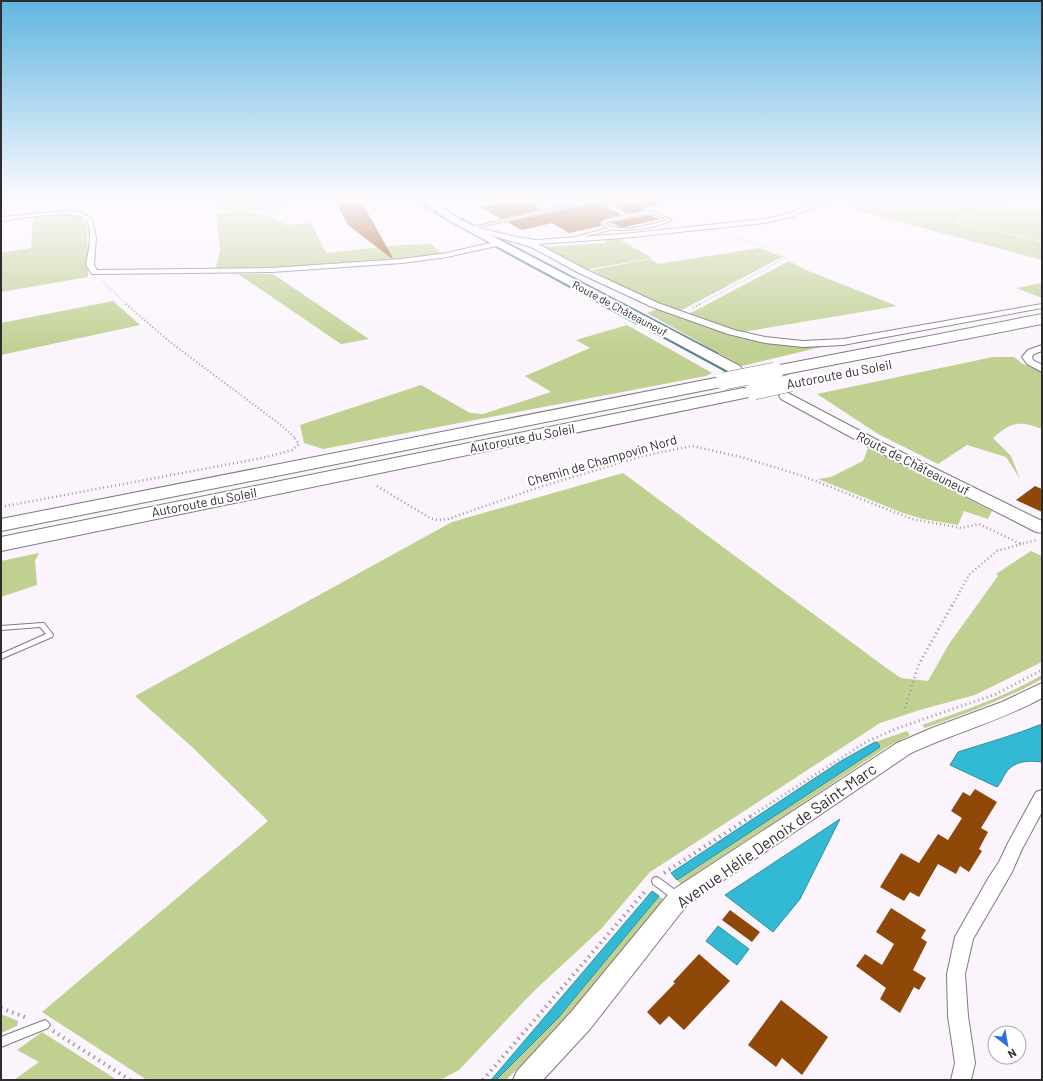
<svg xmlns="http://www.w3.org/2000/svg" width="1043" height="1081" viewBox="0 0 1043 1081" font-family="Barlow,sans-serif">
<style>
.green{fill:#bfd091}
.water{fill:#32b9d4;stroke:#318fa2}
.lines{fill:none;stroke-linecap:round;stroke-linejoin:round}
.stream-far1{stroke:#318fa2;stroke-width:3}
.stream{stroke:#318fa2;stroke-width:3.5}
.building{fill:#8f4807}
.service-casing{stroke:#807a81;stroke-width:2}
.minor-casing{stroke:#807a81;stroke-width:2}
.tertiary-casing{stroke:#807a81;stroke-width:2}
.secondary-casing{stroke:#807a81;stroke-width:2}
.motorway-casing{stroke:#807a81;stroke-width:2}
.path-far4{stroke:#9e999e;stroke-width:1.5;stroke-dasharray:0.5 2;stroke-linecap:butt}
.path-far3{stroke:#9e999e;stroke-width:2;stroke-dasharray:1 2.5;stroke-linecap:butt}
.path-far2{stroke:#9e999e;stroke-width:2.5;stroke-dasharray:1 3;stroke-linecap:butt}
.path-far1{stroke:#9e999e;stroke-width:3;stroke-dasharray:1 3.5;stroke-linecap:butt}
.path{stroke:#9e999e;stroke-width:4;stroke-dasharray:1.5 4.5;stroke-linecap:butt}
.service{fill:#fff;fill-rule:evenodd}
.minor{fill:#fff;fill-rule:evenodd}
.tertiary{fill:#fff;fill-rule:evenodd}
.secondary{fill:#fff;fill-rule:evenodd}
.motorway{fill:#fff;fill-rule:evenodd}
.motorway-bridge-casing{stroke:#807a81;stroke-width:18;stroke-linecap:butt}
.motorway-bridge{stroke:#fff;stroke-width:17}
.labels{text-anchor:middle;dominant-baseline:central;stroke-width:4;stroke-linejoin:round;paint-order:stroke}
.far-street-label{font-size:11px;fill:#2f2c2f;stroke:#fff}
.street-label{font-size:13px;fill:#2f2c2f;stroke:#fff}
.near-street-label{font-size:16px;fill:#2f2c2f;stroke:#fff}
</style>
<rect width="100%" height="100%" fill="#fbf4fc"/>
<g class="green">
<path d="M231,199h58l1,10 -45,2 24,6 18,8 24,-2 15,30 75,-8 30,-1 10,9 -31,5 -140,10h-54l4,-18 -4,-36 27,-3h-25l-1,-10z"/>
<path d="M870,199h108l13,3 -37,20 88,20v18l-194,-52z"/>
<path d="M993,203l49,8v30l-85,-19z"/>
<path d="M68,215l13,2 6,11 1,49 -87,15v-39l30,-5 2,-30z"/>
<path d="M603,239h16l33,19 -68,12 -42,-23 64,-4z"/>
<path d="M760,248l22,9 -104,55 -46,-20 -40,-22 58,-11 8,5z"/>
<path d="M789,261l17,9 91,36 -154,26 -56,-17z"/>
<path d="M238,274h35l96,65 -28,5z"/>
<path d="M1042,283v15l-26,-10z"/>
<path d="M113,301l27,24 -139,30v-32z"/>
<path d="M657,309l76,27 14,3 74,8 -79,19 -95,-53z"/>
<path d="M627,325l85,48 -6,3 -383,73 -19,-6 -4,-18 121,-40 49,28 13,1 68,-22 -26,-16 65,-28 -14,-8z"/>
<path d="M993,357h21l9,7 19,8v57c-24,-9 -30,-7 -49,9l18,18 9,23 -14,-22 -39,-12 -29,19 -60,-30 -61,-40z"/>
<path d="M868,448l124,63 -4,8 -24,-8 -6,14 -35,-6 -20,-6 -85,-34 13,-2 32,-16z"/>
<path d="M623,473l262,194 16,11 27,3 21,-37 49,-68 -2,-2 35,-23 11,5v106l-67,33 -52,14 -43,14 -230,149 -49,57 -68,63 -74,78 -19,10h-293l-105,-68 226,-191 -77,-75 -56,-50 317,-174z"/>
<path d="M39,553l-4,8 2,24 -36,12v-36z"/>
<path d="M1042,675v4c-38,21 -77,35 -117,49l-3,-3c41,-14 82,-28 120,-50z"/>
<path d="M907,731l3,4 -23,12 -206,137 -4,-4 203,-133 -2,-4 -3,-1z"/>
<path d="M659,896l5,4 -113,136 -45,44h-10l62,-62z"/>
<path d="M1,1014l17,7 -1,5 -16,7z"/>
<path d="M42,1032l75,48h-103l25,-18 -22,-12z"/>
</g>
<g class="water">
<path d="M1042,724v38c-14,-2 -29,-1 -37,12 -3,5 -4,9 -8,13l-47,-22 8,-13c28,-9 57,-17 84,-28z"/>
<path d="M875,742l3,1 2,4 -203,133 -6,-7 170,-112z"/>
<path d="M840,819l-40,80 -27,33 -48,-37z"/>
<path d="M652,891l7,5 -101,122 -62,62h-5z"/>
<path d="M718,926l31,23 -12,16 -31,-24z"/>
</g>
<g class="lines">
<g class="stream-far1">
<path d="M417,199l11,9"/>
<path d="M444,209l9,6"/>
<path d="M434,212l55,30"/>
<path d="M461,219l11,6"/>
<path d="M495,237l129,68"/>
<path d="M495,246l109,59"/>
</g>
<g class="stream">
<path d="M602,304l35,19"/>
<path d="M622,304l95,50"/>
<path d="M655,332l72,39"/>
</g>
</g>
<g class="building">
<path d="M360,199l33,59h-2l-43,-33 -13,-24z"/>
<path d="M612,199h54l1,3 -26,8 2,1 -15,2 -23,-13z"/>
<path d="M527,201l15,8 -41,10 -21,-12 27,-5 12,1z"/>
<path d="M598,202l23,13 -17,4 -4,4 1,3 -32,7 -17,-10 -30,7 -15,-8z"/>
<path d="M649,215l11,4 -34,8h-6l-8,-4h-5z"/>
<path d="M1035,486l7,3v23l-26,-12z"/>
<path d="M975,789l22,13 -16,26 7,4 -9,17 3,2 -13,21 -9,-6 -4,8 -18,-10 -19,33 -9,-5 -6,9 -24,-14 21,-34 18,10 19,-29 10,6 14,-22 -11,-7 12,-19 7,4z"/>
<path d="M891,908l35,22 -5,8 6,4 -14,28 13,8 -7,12 -5,-3 -14,26 -20,-14 6,-11 -30,-22 9,-12 17,11 12,-21 -18,-12z"/>
<path d="M730,910l30,22 -8,10 -30,-22z"/>
<path d="M699,954l31,27 -46,49 -15,-14 -9,9 -13,-13 28,-29 -2,-1z"/>
<path d="M781,1000l47,37 -26,38 -20,-17 -6,9 -28,-22z"/>
</g>
<g class="lines">
<g class="service-casing">
<g id="service">
<path d="M593,199h6l29,16 21,-4 7,1 16,8c-16,8 -44,12 -61,9l-1,1 -35,9v-2l33,-9 -7,-4 3,-4 21,-4 -28,-16 -126,29 -2,-1zM649,213l5,1 13,6c-20,5 -43,14 -62,4l1,-2z"/>
<path d="M42,623h2l8,10 1,2 -1,2 -51,22v-5l45,-20 -6,-7 -39,3v-4z"/>
<path d="M656,877l3,1 20,15 1,3 -1,3 -3,1 -3,-1 -20,-15 -1,-3 1,-3z"/>
<path d="M45,1020l3,2 2,3 -2,3 -47,19v-10z"/>
</g>
</g>
<g class="minor-casing">
<g id="minor">
<path d="M843,199h19l-3,2 -35,4 -16,4 -16,8 -28,6 -141,15 -85,6 47,25 73,34 76,27 31,7 38,4 40,-2 199,-35v4l-199,37 -40,2 -38,-4 -37,-9 -76,-27 -73,-34 -48,-26 -64,-19 4,-2 45,11 20,3 87,-6 141,-15 24,-5 16,-7 18,-5z"/>
<path d="M65,211l18,2 9,6 4,19 -2,27 3,5 175,-2 130,-9 45,-6 51,-12 4,2 -1,2 -54,12 -45,6 -130,9 -177,2h-3l-6,-9c2,-13 8,-34 0,-45 -9,-12 -71,-1 -85,1v-4z"/>
<path d="M1042,345v6l-8,3 -2,3 1,3 9,5v7l-15,-8 -5,-7 6,-7z"/>
<path d="M1042,790v22l-21,39 -9,21 -39,67 -8,35 3,42 7,47 -4,17h-20l4,-17 -7,-47 -1,-42 8,-37 34,-60 10,-15 9,-19 28,-51z"/>
</g>
</g>
<g class="tertiary-casing">
<path id="tertiary" d="M1042,683v15c-42,23 -88,35 -131,55l-224,152 -97,124 -47,51h-30l4,-9 55,-60 99,-120 226,-148 35,-15 70,-26z"/>
</g>
<g class="secondary-casing">
<g id="secondary">
<path d="M418,199h11l27,18 284,149 2,3 -2,3h-10l-280,-151z"/>
<path d="M786,392l95,50 161,79v12l-6,-1 -165,-84 -90,-49 -2,-3 2,-3z"/>
</g>
</g>
<g class="motorway-casing">
<g id="motorway">
<path d="M1042,314v10l-267,52 -6,-1 -3,-4 3,-4 6,-1z"/>
<path d="M715,378l6,1 3,4 -3,4 -720,144v-12z"/>
<path d="M743,388l6,1 3,4 -3,4 -748,154v-14z"/>
</g>
</g>
<g class="path-far4">
<path d="M103,281l24,24"/>
<path d="M698,305l88,-47 -17,-9 -42,-14"/>
</g>
<g class="path-far3">
<path d="M126,304l44,38 111,83 14,13"/>
<path d="M693,308l7,-4"/>
</g>
<g class="path-far2">
<path d="M377,486l53,32 8,2 10,-1 92,-32 103,-31 49,-10 49,11 59,18 112,44 49,9 18,-4 42,20 16,-4"/>
<path d="M1,507l266,-50 25,-7 7,-6 -5,-7"/>
<path d="M952,606l17,-31 28,-24 24,-7"/>
</g>
<g class="path-far1">
<path d="M905,708l13,-42 34,-61"/>
<path d="M751,816l115,-74 32,-14 98,-34 46,-24"/>
</g>
<g class="path">
<path d="M664,873l89,-58"/>
<path d="M1,1008l26,10"/>
<path d="M53,1031l77,49"/>
<path d="M483,1080l164,-191"/>
</g>
<use href="#service" class="service"/>
<use href="#minor" class="minor"/>
<use href="#tertiary" class="tertiary"/>
<use href="#secondary" class="secondary"/>
<use href="#motorway" class="motorway"/>
<g class="motorway-bridge-casing">
<g id="motorway-bridge">
<path d="M724,381l51,-10"/>
<path d="M754,391l37,-8"/>
</g>
</g>
<use href="#motorway-bridge" class="motorway-bridge"/>
</g>
<linearGradient id="sky" x2="0" y2="1"><stop stop-color="#5fb6e0"/><stop offset="0.57" stop-color="#fdfafe"/><stop offset="1" stop-color="#fdfafe" stop-opacity="0"/></linearGradient>
<rect width="1043" height="350" fill="url(#sky)"/>
<g class="labels">
<g class="far-street-label">
<text transform="translate(620 308) rotate(28)">Route de Châteauneuf</text>
</g>
<g class="street-label">
<text transform="translate(839 374) rotate(-11)">Autoroute du Soleil</text>
<text transform="translate(522 438) rotate(-11)">Autoroute du Soleil</text>
<text transform="translate(602 460) rotate(-16)">Chemin de Champovin Nord</text>
<text transform="translate(913 463) rotate(27)">Route de Châteauneuf</text>
<text transform="translate(204 502) rotate(-11)">Autoroute du Soleil</text>
</g>
<g class="near-street-label">
<text transform="translate(776 835) rotate(-35)">Avenue Hélie Denoix de Saint-Marc</text>
</g>
</g>
<rect width="1043" height="1081" fill="none" stroke="#2f2c2f" stroke-width="4"/>
<g transform="translate(1007 1045) rotate(149)"><circle r="19" fill="#ffffff" stroke="#acabac"/>
<path d="M0-3L7 15L0 10L-7 15Z" fill="#2f6edb"/>
<text y="-6" font-size="11" font-weight="bold" text-anchor="middle" fill="#2f2c2f">N</text>
</g>
</svg>
